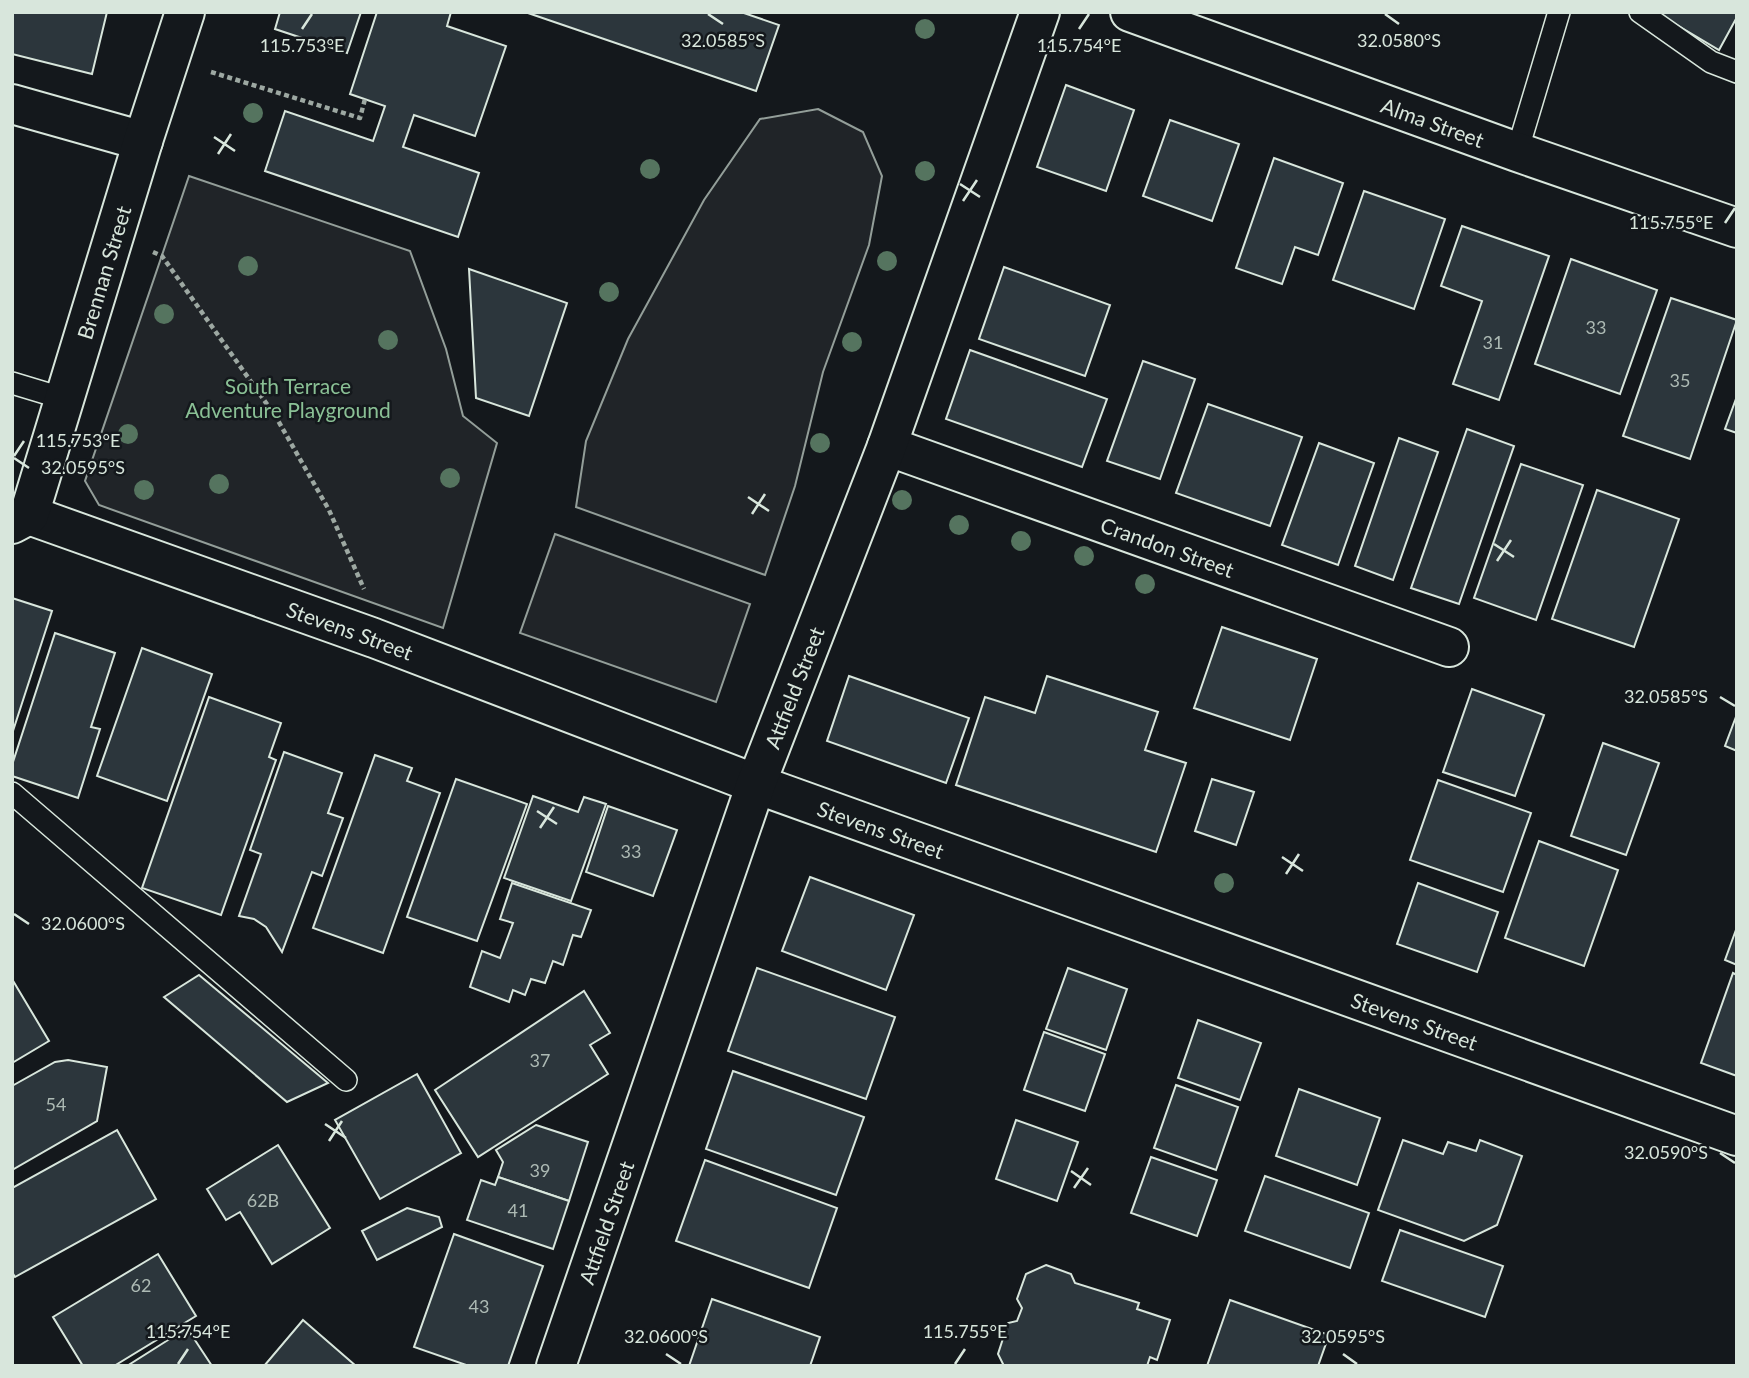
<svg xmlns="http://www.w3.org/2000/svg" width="1749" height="1378" viewBox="0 0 1749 1378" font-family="Lato,sans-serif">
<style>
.green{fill:#202428;stroke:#939e99;stroke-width:2}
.building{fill:#2c363c;stroke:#d8e6dc;stroke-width:2}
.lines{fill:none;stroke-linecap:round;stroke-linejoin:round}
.service-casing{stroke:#d8e6dc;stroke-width:24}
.minor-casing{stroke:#d8e6dc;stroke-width:42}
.path{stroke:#9da8a2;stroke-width:4.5;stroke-dasharray:5 3.5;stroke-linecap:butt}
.service{stroke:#14181c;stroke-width:21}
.minor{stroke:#14181c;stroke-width:38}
.tree{fill:#55745f}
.ticks{fill:none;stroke:#d8e6dc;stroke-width:2.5}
.labels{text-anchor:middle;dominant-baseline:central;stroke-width:5;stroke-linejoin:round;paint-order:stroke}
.number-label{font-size:18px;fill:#adbab4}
.street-label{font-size:21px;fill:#d8e6dc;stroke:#14181c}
.park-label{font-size:21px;fill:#8ac095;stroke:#14181c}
.ticks-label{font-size:18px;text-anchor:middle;fill:#d8e6dc;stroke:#14181c;stroke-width:5;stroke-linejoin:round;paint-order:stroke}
</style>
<rect width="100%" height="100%" fill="#14181c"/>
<g class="green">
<path d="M818,109l45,23 19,44 -13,69 -46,127 -28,114 -30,89 -189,-68 10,-66 42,-102 76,-139 56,-81z"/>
<path d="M189,176l221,75 36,98 17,67 34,27 -54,185 -344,-123 -14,-24z"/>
<path d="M555,534l195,70 -34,98 -196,-69z"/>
</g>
<g class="building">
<path d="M12,12h95l-15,62 -80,-20z"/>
<path d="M280,12h81l-14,41 -72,-24z"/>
<path d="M377,12h74l-4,14 59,20 -31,90 -61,-21 -11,32 76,26 -21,64 -193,-66 20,-60 88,30 12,-35 -35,-12z"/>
<path d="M525,12h216l38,13 -23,66z"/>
<path d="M1655,12h82v5l-18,33z"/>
<path d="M1066,85l68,25 -28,81 -69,-24z"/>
<path d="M1170,120l69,24 -27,77 -69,-25z"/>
<path d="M1274,158l69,25 -25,72 -23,-8 -13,37 -46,-16z"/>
<path d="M1364,191l81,28 -31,90 -81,-29z"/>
<path d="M1462,226l87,30 -50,144 -46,-16 29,-83 -41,-15z"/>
<path d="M1571,259l86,31 -37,104 -85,-30z"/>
<path d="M1004,267l106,38 -25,71 -106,-37z"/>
<path d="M469,269l98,34 -38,113 -53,-18z"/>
<path d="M1671,298l66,22 -47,139 -67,-23z"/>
<path d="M970,350l137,49 -25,68 -136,-48z"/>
<path d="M1143,361l52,18 -35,100 -53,-18z"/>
<path d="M1737,396v37l-12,-4z"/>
<path d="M1208,404l94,33 -32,89 -94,-33z"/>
<path d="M1467,429l47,17 -55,158 -48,-16z"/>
<path d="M1399,438l39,14 -45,128 -38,-14z"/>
<path d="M1319,443l55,20 -36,102 -56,-20z"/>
<path d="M1521,464l62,21 -47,135 -62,-22z"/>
<path d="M1597,490l82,29 -45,128 -82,-28z"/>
<path d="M12,598l40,13 -40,123z"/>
<path d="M1222,627l95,32 -27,81 -96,-32z"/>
<path d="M55,633l60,20 -24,74 9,2 -22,69 -66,-22v-11z"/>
<path d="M142,648l70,26 -45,127 -70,-25z"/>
<path d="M849,676l120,42 -23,65 -119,-42z"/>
<path d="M1047,676l111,36 -13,38 41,13 -30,89 -200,-67 29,-88 50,16z"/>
<path d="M1472,689l72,26 -29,81 -72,-24z"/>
<path d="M209,697l72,26 -12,34 7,3 -55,155 -79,-27z"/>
<path d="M1737,714v37l-12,-5z"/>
<path d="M1603,743l56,20 -33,92 -55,-19z"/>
<path d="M284,752l58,21 -14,40 15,5 -21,58 -10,-4 -30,80 -16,-25 -12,-8 -15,-3 22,-62 -11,-4z"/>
<path d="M375,755l37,13 -5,13 33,12 -57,160 -70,-25z"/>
<path d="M456,779l71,25 -50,137 -70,-24z"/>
<path d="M1212,779l42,13 -18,53 -41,-14z"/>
<path d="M1438,780l93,33 -28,79 -93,-32z"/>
<path d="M533,796l45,16 6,-15 22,7 -35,97 -67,-23z"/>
<path d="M608,806l69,24 -24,66 -67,-24z"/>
<path d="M1539,841l79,29 -34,96 -79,-28z"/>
<path d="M810,877l104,38 -28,75 -104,-39z"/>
<path d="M512,883l79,27 -10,27 -8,-2 -10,30 -10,-4 -8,22 -14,-4 -6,16 -12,-5 -4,12 -39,-15 12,-36 18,7 13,-35 -13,-4z"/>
<path d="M1418,883l80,29 -21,60 -80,-28z"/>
<path d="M1737,927v38l-12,-5z"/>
<path d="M757,968l138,49 -29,82 -138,-48z"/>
<path d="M1068,968l59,21 -21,61 -60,-21z"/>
<path d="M1733,973l4,2v101l-36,-13z"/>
<path d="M199,975l129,108 -41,19 -123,-105z"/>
<path d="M12,979l37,62 -37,22z"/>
<path d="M584,991l26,42 -20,12 18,29 -130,83 -43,-67z"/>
<path d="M1198,1020l63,23 -21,57 -62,-22z"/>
<path d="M1044,1032l61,22 -20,57 -61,-21z"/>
<path d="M68,1060l39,7 -10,54 -85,49v-84l43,-24z"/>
<path d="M733,1071l131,46 -28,78 -130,-46z"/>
<path d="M417,1074l44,79 -81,46 -45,-79z"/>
<path d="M1176,1085l62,22 -22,63 -62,-22z"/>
<path d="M1299,1089l81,29 -23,67 -81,-29z"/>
<path d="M1016,1120l62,22 -21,59 -61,-22z"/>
<path d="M536,1125l52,17 -19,59 -71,-24 5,-15 -7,-12z"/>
<path d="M117,1130l39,69 -141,78 -3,-5v-84z"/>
<path d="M1403,1140l40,14 5,-12 28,9 4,-11 42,16 -25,69 -33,16 -86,-31z"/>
<path d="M278,1145l52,83 -58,36 -32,-52 -14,8 -19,-31z"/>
<path d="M1151,1157l66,23 -20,56 -66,-23z"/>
<path d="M705,1160l132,48 -28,80 -133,-47z"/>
<path d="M1265,1176l104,37 -19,55 -105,-37z"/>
<path d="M498,1177l71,24 -16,48 -86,-29 14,-40 14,5z"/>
<path d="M407,1208l32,9 3,10 -65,33 -15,-29z"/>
<path d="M1400,1230l103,36 -18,51 -103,-36z"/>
<path d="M454,1234l89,32 -35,100h-39l-55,-19z"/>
<path d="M158,1254l38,62 -82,50h-31l-30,-49z"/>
<path d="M1046,1265l25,9 4,9 64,20 -2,6 33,11 -13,40 -7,-3 -3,9h-143l-6,-12 10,-31 9,-2 5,-13 -5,-9 9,-25z"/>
<path d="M712,1299l108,38 -10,29h-121z"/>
<path d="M1230,1300l99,35 -11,31h-111z"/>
<path d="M303,1320l53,46h-92z"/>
<path d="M187,1328l25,38h-85z"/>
</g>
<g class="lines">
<g class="service-casing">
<g id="service">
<path d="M1640,12l71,50 26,10"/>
<path d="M1517,152l42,-140"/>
<path d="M12,383l53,16"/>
<path d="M12,793l334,287"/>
</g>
</g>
<g class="minor-casing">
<g id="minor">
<path id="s1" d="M1130,12l387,140 220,76"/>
<path d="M12,104l131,37"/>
<path id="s2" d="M887,446l562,201"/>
<path id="s3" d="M29,515l345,123 382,146 981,352"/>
<path id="s4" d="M12,524l17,-9 114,-374 42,-129"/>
<path id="s5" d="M556,1366l200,-582 131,-338 153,-434"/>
</g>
</g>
<g class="path">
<path d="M211,72l149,46 5,-19"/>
<path d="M153,252l9,4 114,161 53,93 35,79"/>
</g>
<use href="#service" class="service"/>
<use href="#minor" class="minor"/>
</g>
<g class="tree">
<circle cx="925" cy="29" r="10"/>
<circle cx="253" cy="113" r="10"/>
<circle cx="650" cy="169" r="10"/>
<circle cx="925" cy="171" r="10"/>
<circle cx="887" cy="261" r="10"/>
<circle cx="248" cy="266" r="10"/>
<circle cx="609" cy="292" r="10"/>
<circle cx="164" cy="314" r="10"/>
<circle cx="388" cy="340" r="10"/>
<circle cx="852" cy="342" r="10"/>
<circle cx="128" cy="434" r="10"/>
<circle cx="820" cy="443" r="10"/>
<circle cx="450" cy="478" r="10"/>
<circle cx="219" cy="484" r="10"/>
<circle cx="144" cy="490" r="10"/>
<circle cx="902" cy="500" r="10"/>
<circle cx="959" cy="525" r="10"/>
<circle cx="1021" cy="541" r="10"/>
<circle cx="1084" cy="556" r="10"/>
<circle cx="1145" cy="584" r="10"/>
<circle cx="1224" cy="883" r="10"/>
</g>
<path class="ticks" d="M708,14l15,10M1385,14l14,10M302,29l10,-15M1079,29l10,-15M214,137l21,14M218,154l13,-20M960,184l20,13M963,201l14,-21M1725,223l10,-15M14,456l10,-15M14,458l15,10M748,497l21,14M752,514l13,-20M1494,544l20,13M1497,561l14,-21M1720,697l15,9M537,811l20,13M540,828l14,-21M1282,857l21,14M1286,874l13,-20M14,914l15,10M325,1124l21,14M329,1141l13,-20M1720,1153l15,10M1071,1171l20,14M1074,1188l14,-20M666,1354l15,10M1343,1354l14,10M178,1364l10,-15M955,1364l10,-15"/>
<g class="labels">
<g class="number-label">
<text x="1596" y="327">33</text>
<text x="1493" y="342">31</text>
<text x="1680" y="380">35</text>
<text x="631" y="851">33</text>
<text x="540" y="1060">37</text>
<text x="56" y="1104">54</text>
<text x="540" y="1170">39</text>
<text x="263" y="1200">62B</text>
<text x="518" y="1210">41</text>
<text x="141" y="1285">62</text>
<text x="479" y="1306">43</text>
</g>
<g class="street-label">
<text stroke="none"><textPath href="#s1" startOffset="322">Alma Street</textPath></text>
<text stroke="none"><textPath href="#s4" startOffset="273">Brennan Street</textPath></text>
<text stroke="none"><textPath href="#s2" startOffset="298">Crandon Street</textPath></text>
<text stroke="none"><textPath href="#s3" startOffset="341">Stevens Street</textPath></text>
<text stroke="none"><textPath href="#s5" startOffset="719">Attfield Street</textPath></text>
<text stroke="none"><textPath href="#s3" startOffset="908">Stevens Street</textPath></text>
<text stroke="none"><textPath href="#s3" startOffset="1475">Stevens Street</textPath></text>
<text stroke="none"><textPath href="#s5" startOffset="152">Attfield Street</textPath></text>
</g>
<g class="park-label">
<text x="288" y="385">South Terrace<tspan x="288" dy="24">Adventure Playground</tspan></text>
</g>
</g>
<g class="ticks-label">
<text x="723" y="47">32.0585°S</text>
<text x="1399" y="47">32.0580°S</text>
<text x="1079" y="52">115.754°E</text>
<text x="302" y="52">115.753°E</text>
<text x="1671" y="229">115.755°E</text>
<text x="78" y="447">115.753°E</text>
<text x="83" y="474">32.0595°S</text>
<text x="1666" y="703">32.0585°S</text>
<text x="83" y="930">32.0600°S</text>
<text x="1666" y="1159">32.0590°S</text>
<text x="188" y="1338">115.754°E</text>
<text x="965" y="1338">115.755°E</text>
<text x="666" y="1343">32.0600°S</text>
<text x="1343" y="1343">32.0595°S</text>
</g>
<rect width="1749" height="1378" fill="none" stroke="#d8e6dc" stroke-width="28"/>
</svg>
